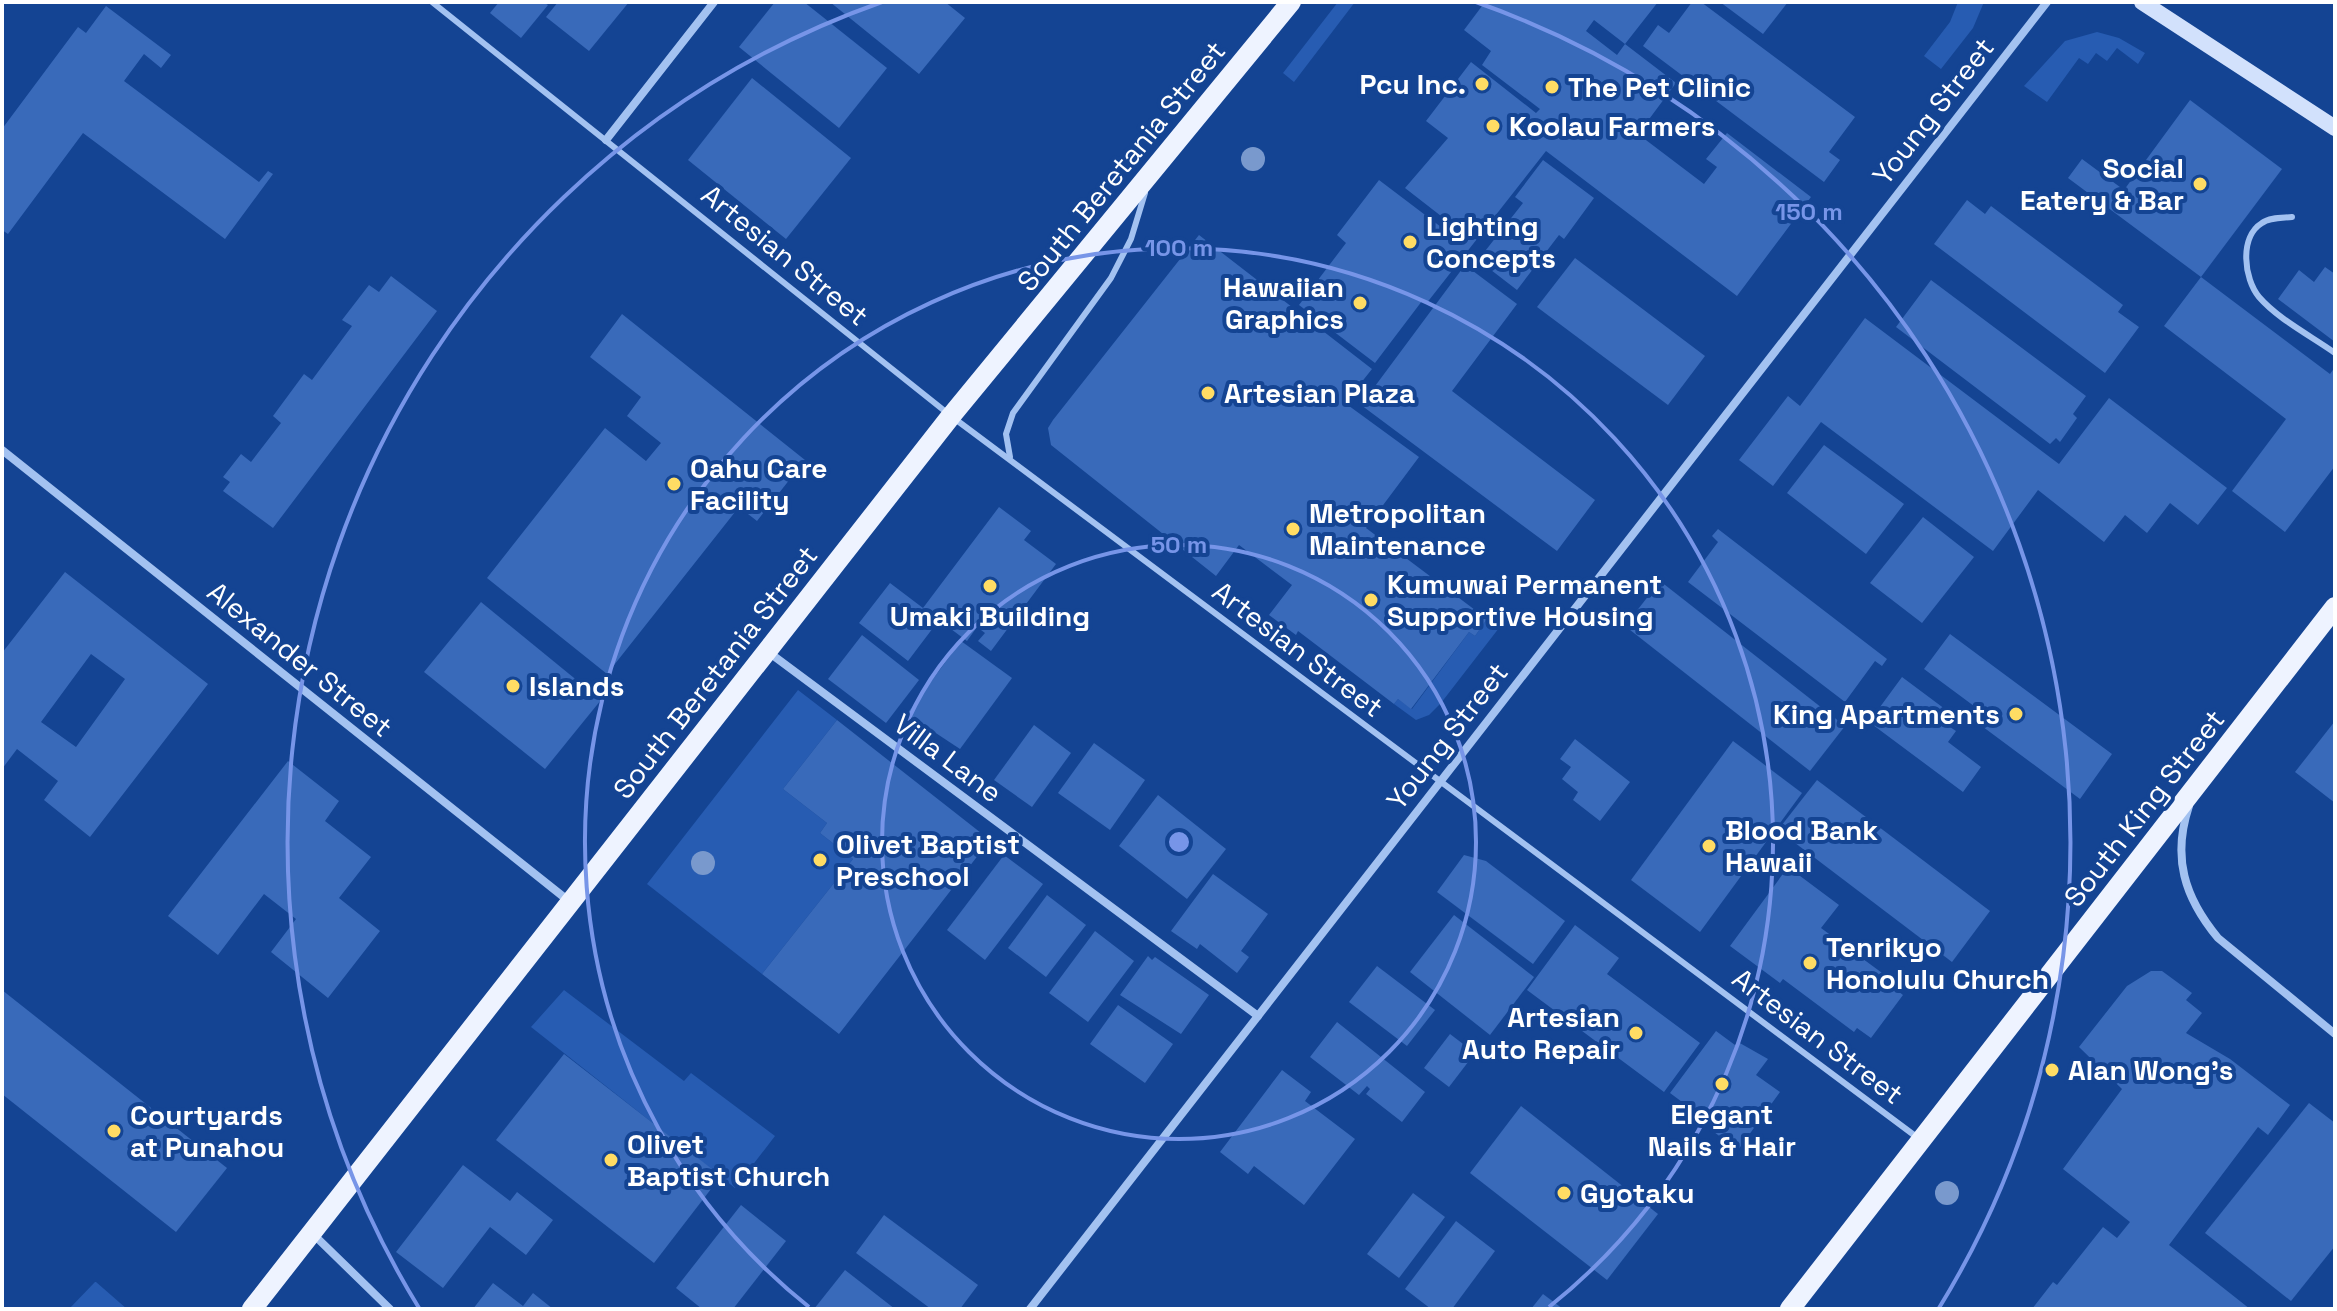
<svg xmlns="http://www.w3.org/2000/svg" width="2337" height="1311" viewBox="0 0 2337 1311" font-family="'Space Grotesk',sans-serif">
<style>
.green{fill:#275cb2}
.building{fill:#396aba;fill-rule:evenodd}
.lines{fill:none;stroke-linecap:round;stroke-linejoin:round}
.service{stroke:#a3c2f1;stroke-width:6}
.minor{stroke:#a3c2f1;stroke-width:8}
.secondary{stroke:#d2e1fc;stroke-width:16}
.primary{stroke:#eef3ff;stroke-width:20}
.tree{fill:#7999cd}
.ring{fill:none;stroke:#7795e8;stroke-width:4}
.poi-dot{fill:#ffdc64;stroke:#144493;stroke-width:3}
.labels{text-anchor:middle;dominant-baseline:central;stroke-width:8;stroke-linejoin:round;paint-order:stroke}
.poi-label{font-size:28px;font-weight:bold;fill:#fff;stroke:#144493;text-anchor:start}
.street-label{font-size:28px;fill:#fff;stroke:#144493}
.centre{fill:#7795e8;stroke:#144493;stroke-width:4}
.ring-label{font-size:24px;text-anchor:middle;font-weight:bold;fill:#7795e8;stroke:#144493;stroke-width:8;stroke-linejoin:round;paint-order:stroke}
</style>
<rect width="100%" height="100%" fill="#144493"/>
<g class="green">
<path d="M1338,2h17l-61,80 -11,-9z"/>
<path d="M1958,2h26l-11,26 -32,41 -17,-13 26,-34z"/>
<path d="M2097,32l22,6 26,15 -7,11 -21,-16 -10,13 -11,-8 -8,11 -9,-6 -32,44 -23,-16 41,-45z"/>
<path d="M1487,619l12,9 -58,75 -12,12 -13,5 -22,-16 4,-5 14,10 57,-77 6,4z"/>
<path d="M798,690l39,30 -54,69 44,34 -7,10 33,26 -91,115 -115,-90z"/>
<path d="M564,990l120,91 7,-8 84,63 -40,52 -204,-161z"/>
<path d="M95,1282h1l31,27h-58z"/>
</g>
<g class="building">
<path d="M499,2h44l5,3 -27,33 -31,-25z"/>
<path d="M558,2h71l-40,49 -43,-34z"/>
<path d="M775,2h29l83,66 -48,60 -100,-81z"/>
<path d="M830,2h115l20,16 -46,56z"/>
<path d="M1485,2h173l-33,42 51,39 -38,51 66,50 13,-17 -11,-8 21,-26 84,64 -74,99 -191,-145 -120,153 -4,-3 -47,62 -76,-58 47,-62 -9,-8 42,-55 66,50 5,-7 -45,-35 43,-50 -22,-17 45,-59 65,51 4,-4 -58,-44 9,-14 -27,-21zM1594,20l31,24 -8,11 -31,-24z"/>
<path d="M1692,2h9l154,115 -26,35 11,8 -16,22 -181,-136 15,-21 11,8z"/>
<path d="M1720,2h68l-25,32z"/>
<path d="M106,6l65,49 -10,13 -17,-14 -20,27 135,101 9,-11 5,3 -48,65 -142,-106 -75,101 -6,-4v-101l76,-102 8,6z"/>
<path d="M752,78l99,80 -65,81 -98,-79z"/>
<path d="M2190,100l92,69 -81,108 129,97 5,-7v99l-50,66 -53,-41 54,-72 -122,-93 37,-49 -133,-99 14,-19 42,31z"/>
<path d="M1543,160l51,38 -30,41 -5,-4 -42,55 -39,-30 45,-57 -8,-6z"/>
<path d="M1967,200l18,14 6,-8 132,99 -5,7 21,15 -34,46 -171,-129z"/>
<path d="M1199,235l173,134 -27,34 74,54 -53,71 121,91 -12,17 -6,-4 -58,77 -13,-10 -4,5 -96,-73 -2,4 -27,-20 23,-30 -53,-40 -23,31 -165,-131 -3,-17 5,-8z"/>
<path d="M1575,258l130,98 -37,49 -131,-98z"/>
<path d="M1465,265l52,39 -65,87 143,109 -38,51 -196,-146z"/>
<path d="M2325,267l10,7v68l-57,-43 21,-29 15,12z"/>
<path d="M391,276l46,35 -164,217 -50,-37 7,-9 -7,-5 18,-23 10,8 30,-39 -8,-7 31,-42 8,6 40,-54 -10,-6 27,-35 10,7z"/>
<path d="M1931,280l155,116 -13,18 4,4 -17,24 -4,-4 -6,6 -154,-117z"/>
<path d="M622,314l183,146 -48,61 -18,-14 -132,167 -120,-96 118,-150 41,33 15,-18 -34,-27 14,-19 -51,-40z"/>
<path d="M1865,318l194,146 50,-66 118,90 -29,37 -28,-22 -23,30 -22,-18 -21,27 -66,-52 -45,61 -172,-129 -48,64 -34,-26 49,-64 12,10z"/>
<path d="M1824,445l80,59 -38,50 -79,-61z"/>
<path d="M999,507l32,24 -7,9 32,24 -65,87 -13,-10 7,-8 -8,-6 -10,14 -28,-21 -31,41 -49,-38 31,-40 33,25z"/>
<path d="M1923,517l51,40 -52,66 -52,-40z"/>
<path d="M1718,529l169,130 -5,7 -7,-5 -30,41 -157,-120 30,-40 -6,-6z"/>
<path d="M65,572l143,112 -118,153 -46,-37 14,-19 -41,-32 -15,20v-116zM91,654l34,25 -49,68 -35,-25z"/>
<path d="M1660,581l185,145 -35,45 -185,-145z"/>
<path d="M481,602l120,98 -56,69 -121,-97z"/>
<path d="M1950,634l162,120 -32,45 -109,-81 7,-9 -54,-40z"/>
<path d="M862,635l57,45 -33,43 -58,-44z"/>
<path d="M961,641l51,37 -52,71 -53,-35z"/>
<path d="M1902,677l55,41 -7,9 6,4 -8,11 33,25 -18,25 -94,-70z"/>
<path d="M837,720l153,120 -151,194 -77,-60 91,-115 -33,-26 7,-10 -44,-34z"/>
<path d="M2335,721v82l-40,-31z"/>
<path d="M1034,725l37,28 -39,54 -38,-27z"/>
<path d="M1575,739l55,43 -30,39 -27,-21 5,-8 -16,-13 9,-12 -11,-8z"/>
<path d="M1733,741l69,52 -102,139 -69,-52z"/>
<path d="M1094,743l51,37 -35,50 -52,-37z"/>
<path d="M288,761l51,40 -14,20 46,36 -32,41 41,33 -52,67 -57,-46 25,-33 -32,-25 -46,61 -50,-39z"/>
<path d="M1817,780l173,131 -38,51 -174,-132z"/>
<path d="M1158,795l68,54 -39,50 -68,-53z"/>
<path d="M1004,855l39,29 -58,76 -38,-30z"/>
<path d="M1464,855l22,6 79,60 -32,43 -96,-72z"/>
<path d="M1788,867l51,38 -18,23 72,53 -3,4 13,10 -32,43 -14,-10 -3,4 -71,-53 -3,4 -50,-37z"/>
<path d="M1213,874l55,40 -27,37 8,6 -12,16 -37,-29 -3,5 -26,-18z"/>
<path d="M1047,895l39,30 -40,52 -38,-29z"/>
<path d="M1454,915l80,62 -44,58 -80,-63z"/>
<path d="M1575,925l44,33 -12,16 93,69 -36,49 -137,-102z"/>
<path d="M1095,931l39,30 -46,61 -39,-29z"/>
<path d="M1148,956l4,4 3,-3 54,38 -28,39 -61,-39z"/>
<path d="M1377,966l58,44 -28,36 -58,-44z"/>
<path d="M2151,971h11l30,22 -6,7 16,13 -16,20 44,26 60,46 -22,30 -10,-8 -89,118 81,64h-218l21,-27 4,3 46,-58 14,11 13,-16 -67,-53 59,-80 -43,-42 48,-61z"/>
<path d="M2,990l225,178 -51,64 -174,-138z"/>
<path d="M1118,1005l55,39 -28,39 -55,-39z"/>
<path d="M1337,1022l88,70 -23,30 -36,-28 4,-5 -3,-3 -8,9 -49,-38z"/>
<path d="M1716,1031l19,14 3,-3 30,17 -12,16 24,17 -42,58 -24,-18 3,-4 -47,-35z"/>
<path d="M1450,1034l25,19 -26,34 -25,-19z"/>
<path d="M564,1054l157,122 -67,87 -158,-123z"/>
<path d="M1282,1070l29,22 -6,9 50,38 -51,66 -50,-39 -6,8 -28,-22z"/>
<path d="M2309,1103l26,20v123l-44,55 -86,-68z"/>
<path d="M1521,1106l137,108 -51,66 -137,-107z"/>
<path d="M463,1165l47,36 7,-9 36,28 -27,35 -36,-28 -47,61 -47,-36z"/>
<path d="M1413,1193l32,24 -46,61 -32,-24z"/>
<path d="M741,1205l45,36 -53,68h-31l-26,-21z"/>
<path d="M884,1215l94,70 -18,24h-29l-75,-56z"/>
<path d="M1456,1221l39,30 -43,58h-21l-26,-20z"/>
<path d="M845,1270l50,39h-81z"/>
<path d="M493,1283l30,23 10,-13 20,16h-80z"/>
<path d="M1543,1294l20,15h-32z"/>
</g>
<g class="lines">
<g class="service">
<path d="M432,2l519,414 967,722"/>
<path d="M2292,217c-9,1 -22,0 -30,6 -23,14 -18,56 -3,74 19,22 52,39 76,56"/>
<path d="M1010,457l-4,-23 7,-21 98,-135 20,-39 14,-46"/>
</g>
<g class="minor">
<path d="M606,140l108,-138"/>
<path d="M2,450l568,452"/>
<path d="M767,651l491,365"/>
<path d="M2189,806c-17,51 -5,91 29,132l117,96"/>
<path d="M313,1234l77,75"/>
<path d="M1030,1309l1017,-1307"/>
</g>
<path class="secondary" d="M2142,2l193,126"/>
<g class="primary">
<path d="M252,1309l699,-893 340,-414"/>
<path d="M1790,1309l545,-702"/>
</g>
</g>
<g class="tree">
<circle cx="1253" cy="159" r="12"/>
<circle cx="703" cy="863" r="12"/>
<circle cx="1947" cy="1193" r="12"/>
</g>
<g class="ring">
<circle cx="1179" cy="842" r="297"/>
<path d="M809 1307A594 594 0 1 1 1549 1307"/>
<path d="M419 1308A891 891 0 0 1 882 2M1476 2A891 891 0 0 1 1939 1308"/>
</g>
<g class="poi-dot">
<circle cx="1482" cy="84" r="8"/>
<circle cx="1552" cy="87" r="8"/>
<circle cx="1493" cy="126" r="8"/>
<circle cx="2200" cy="184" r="8"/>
<circle cx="1410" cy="242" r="8"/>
<circle cx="1360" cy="303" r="8"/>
<circle cx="1208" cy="393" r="8"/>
<circle cx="674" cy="484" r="8"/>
<circle cx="1293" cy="529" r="8"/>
<circle cx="990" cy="586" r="8"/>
<circle cx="1371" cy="600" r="8"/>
<circle cx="513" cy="686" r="8"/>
<circle cx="2016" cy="714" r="8"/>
<circle cx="1709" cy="846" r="8"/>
<circle cx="820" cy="860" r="8"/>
<circle cx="1810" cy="963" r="8"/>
<circle cx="1636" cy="1033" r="8"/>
<circle cx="2052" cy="1070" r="8"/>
<circle cx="1722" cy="1084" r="8"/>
<circle cx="114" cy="1131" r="8"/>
<circle cx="611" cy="1160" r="8"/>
<circle cx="1564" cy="1193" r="8"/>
</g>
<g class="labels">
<g class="poi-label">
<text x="1466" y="84" text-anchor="end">Pcu Inc.</text>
<text x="1568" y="87">The Pet Clinic</text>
<text x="1509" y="126">Koolau Farmers</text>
<text x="2184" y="168" text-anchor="end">Social<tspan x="2184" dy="32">Eatery &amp; Bar</tspan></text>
<text x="1426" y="226">Lighting<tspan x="1426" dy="32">Concepts</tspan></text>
<text x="1344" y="287" text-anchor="end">Hawaiian<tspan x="1344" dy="32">Graphics</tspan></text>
<text x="1224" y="393">Artesian Plaza</text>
<text x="690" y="468">Oahu Care<tspan x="690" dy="32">Facility</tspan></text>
<text x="1309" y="513">Metropolitan<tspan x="1309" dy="32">Maintenance</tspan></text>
<text x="1387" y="584">Kumuwai Permanent<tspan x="1387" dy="32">Supportive Housing</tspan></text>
<text x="990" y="616" text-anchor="middle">Umaki Building</text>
<text x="529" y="686">Islands</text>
<text x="2000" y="714" text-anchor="end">King Apartments</text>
<text x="1725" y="830">Blood Bank<tspan x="1725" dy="32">Hawaii</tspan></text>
<text x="836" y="844">Olivet Baptist<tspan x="836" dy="32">Preschool</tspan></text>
<text x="1826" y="947">Tenrikyo<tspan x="1826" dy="32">Honolulu Church</tspan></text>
<text x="1620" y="1017" text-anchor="end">Artesian<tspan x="1620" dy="32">Auto Repair</tspan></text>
<text x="2068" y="1070">Alan Wong’s</text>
<text x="1722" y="1114" text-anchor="middle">Elegant<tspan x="1722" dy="32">Nails &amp; Hair</tspan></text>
<text x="130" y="1115">Courtyards<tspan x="130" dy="32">at Punahou</tspan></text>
<text x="627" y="1144">Olivet<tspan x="627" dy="32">Baptist Church</tspan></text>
<text x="1580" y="1193">Gyotaku</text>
</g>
<g class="street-label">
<text transform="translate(1933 111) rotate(-52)">Young Street</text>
<text transform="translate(1121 166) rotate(-51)">South Beretania Street</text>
<text transform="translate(785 255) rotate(39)">Artesian Street</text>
<text transform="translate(1298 649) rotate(37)">Artesian Street</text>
<text transform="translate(300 659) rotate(39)">Alexander Street</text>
<text transform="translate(715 672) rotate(-52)">South Beretania Street</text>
<text transform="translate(1447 736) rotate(-52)">Young Street</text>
<text transform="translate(948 758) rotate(37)">Villa Lane</text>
<text transform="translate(2144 808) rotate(-52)">South King Street</text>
<text transform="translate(1818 1036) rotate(37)">Artesian Street</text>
</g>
</g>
<circle cx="1179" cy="842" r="12" class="centre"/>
<g class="ring-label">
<text x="1809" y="220">150 m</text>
<text x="1179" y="256">100 m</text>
<text x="1179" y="553">50 m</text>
</g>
<rect width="2337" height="1311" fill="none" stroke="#ffffff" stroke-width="8"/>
</svg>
